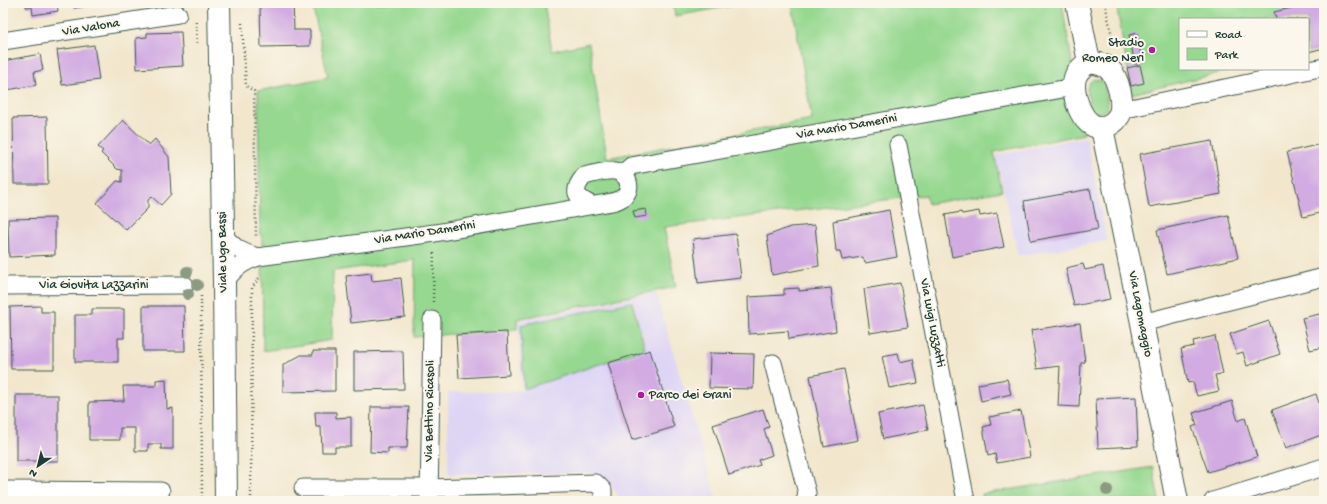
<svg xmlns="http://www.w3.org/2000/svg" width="1327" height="504" viewBox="0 0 1327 504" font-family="'Gochi Hand',sans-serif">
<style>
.built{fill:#ded5f5}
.green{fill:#96d890;stroke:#5a8a62}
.building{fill:#d1abe2}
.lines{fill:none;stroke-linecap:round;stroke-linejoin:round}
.street-casing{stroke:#3f564b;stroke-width:19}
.secondary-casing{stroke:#3f564b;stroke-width:24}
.path{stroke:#3f564b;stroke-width:2.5;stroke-dasharray:1 3;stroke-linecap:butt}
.street{stroke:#fff;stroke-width:17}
.secondary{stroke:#fff;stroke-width:22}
.tree{fill:#8b9b83}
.poi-dot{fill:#b5179e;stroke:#fbf7ec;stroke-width:1.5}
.labels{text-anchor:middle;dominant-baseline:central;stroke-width:4;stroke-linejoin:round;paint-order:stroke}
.street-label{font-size:13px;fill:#1f3d34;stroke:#fbf7ec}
.poi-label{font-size:13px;fill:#1f3d34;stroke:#fbf7ec;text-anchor:end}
</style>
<rect width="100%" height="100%" fill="#fbf7ec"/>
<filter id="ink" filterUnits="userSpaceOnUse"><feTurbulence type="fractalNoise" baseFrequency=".025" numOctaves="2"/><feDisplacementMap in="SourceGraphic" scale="8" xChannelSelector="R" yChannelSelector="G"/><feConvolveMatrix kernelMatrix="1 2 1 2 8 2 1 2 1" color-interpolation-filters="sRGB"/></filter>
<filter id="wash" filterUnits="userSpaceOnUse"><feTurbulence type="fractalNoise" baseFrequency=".012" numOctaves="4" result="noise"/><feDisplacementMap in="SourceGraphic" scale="16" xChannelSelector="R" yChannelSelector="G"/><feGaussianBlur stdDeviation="0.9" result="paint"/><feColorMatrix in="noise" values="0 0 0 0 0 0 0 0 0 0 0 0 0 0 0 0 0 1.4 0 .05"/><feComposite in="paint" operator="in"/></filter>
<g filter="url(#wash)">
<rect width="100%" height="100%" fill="#f2e7cd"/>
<g class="built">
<path d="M1086,137l21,104 -89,15 -22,-101z"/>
<path d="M656,293l61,208h-96l-11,-18 -19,-10 -143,1v-82l74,-1 -4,-70z"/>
</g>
<g class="green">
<path d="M312,3h232l8,48 37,-8 18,115 205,-38 -20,-117h270l22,131 -90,18 8,39 -74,13 -2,-9 -262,32 12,60 -159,32v10l-103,8 1,-77 -82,11 -1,69 -69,11 -1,-116 -2,-1 -2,-143 70,-14z"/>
<path d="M673,3h77l-75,13z"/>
<path d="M1116,3h208v45l-16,4v-33h-128v50h55l-103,25z"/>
<path d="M1094,79l7,2 3,3 4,22 -1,3 -6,4 -7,-1 -4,-5 -3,-19 3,-6z"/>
<path d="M632,302l13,47 -121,40 -3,-64z"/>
<path d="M1153,467l6,34h-175l-2,-7z"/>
</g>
<g id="blocks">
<g class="building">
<path d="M26,3h31l1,8 -25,4 -1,-8h-6z"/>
<path d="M74,3h29v1l-29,4z"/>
<path d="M270,3h23l1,27h16v16l-49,1 -1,-43z"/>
<path d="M1313,3h11v45l-16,4v-33h-32l-2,-7z"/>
<path d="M181,32l2,34 -46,3 -1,-31 11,-1v-4z"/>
<path d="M1137,33l5,29 -7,2 -6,-29z"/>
<path d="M94,45l5,35 -37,5 -5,-35z"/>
<path d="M40,54l3,16 -9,2 2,13 -29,5 -2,-10h-2v-19z"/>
<path d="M1140,65l4,18 -13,3 -4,-18z"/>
<path d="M47,117l1,67h-34l-1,-66z"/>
<path d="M123,120l26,25 6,-6 14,18 2,37 -10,11 -9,-8 -4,3v8l-22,22 -29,-27 20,-22 5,1v-12l-5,-1 -16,-16 2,-2 -5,-4z"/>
<path d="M1212,141l9,53 -72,13 -9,-53z"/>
<path d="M1321,144l3,14v54l-21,5 -16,-65z"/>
<path d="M1090,189l8,40 -67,12 -7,-40z"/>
<path d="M646,209l1,7 -12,2 -2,-7z"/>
<path d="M889,210l8,47 -32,6 -2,-6 -21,3 -2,-9h-4l-3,-30z"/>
<path d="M979,211l1,5 17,-3 7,34 -52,10 -7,-42 16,-3 1,2z"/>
<path d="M1228,215l10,43 -71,16 -10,-44z"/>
<path d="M55,218v37l-46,2 -1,-38z"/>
<path d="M815,225l4,41 -47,9 -5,-39 23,-9z"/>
<path d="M736,234l5,44 -43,5 -5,-44z"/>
<path d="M1083,264l2,6 18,-4 7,33 -36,7 -8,-38z"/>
<path d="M371,273l1,8 29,-3 4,39 -54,6 -5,-47z"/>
<path d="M900,283l8,44 -38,6 -6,-44z"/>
<path d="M799,288v3l32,-3 5,43 -47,8 -1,-8 -39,3 -1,-37 36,-2v-6z"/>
<path d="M41,306v6h13v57h-43l-1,-62z"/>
<path d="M143,306h41l1,45h-42z"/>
<path d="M92,309h32v29h-6v24h-43v-47h17z"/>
<path d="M1324,313v34l-14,3 -8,-32z"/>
<path d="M1269,321l11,33 -33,12 -4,-14 -6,2 -7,-20z"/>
<path d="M1080,323l5,39 -4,1 -2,44 -21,-1 2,-40 -23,3 -6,-39z"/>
<path d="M507,332l2,43 -50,3 -3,-43z"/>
<path d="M1215,336l8,38 -8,1 4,16 -22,5 -4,-14 -5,1 -7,-34 13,-3 -1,-5z"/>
<path d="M650,350l24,77 -42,13 -24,-77z"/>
<path d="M313,351h22v40l-52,1v-27l18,-10h12z"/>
<path d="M403,351l1,38 -50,1v-38z"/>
<path d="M710,353l44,1 -1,35 -44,-1z"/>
<path d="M898,353l2,9 13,-3 5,24 -29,5 -7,-32z"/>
<path d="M844,369l14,71 -34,7 -14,-71z"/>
<path d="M166,379l1,30 6,-1v41h-12v-5h-13v7h-13v-23h-15v12h-31v-38l35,-1 -1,-15h33v-6z"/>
<path d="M1007,379l4,15 -30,7 -3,-17z"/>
<path d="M1316,394l8,24v16l-38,14 -14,-38z"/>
<rect x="16" y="395" width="42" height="66"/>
<path d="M1136,397l2,49 -40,2 -2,-49z"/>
<path d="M1232,401l6,20 7,-3 12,39 -49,15 -16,-45 5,-2 -4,-12z"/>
<path d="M923,405l5,25 -45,9 -5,-25z"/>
<path d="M371,407h38l-2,41h-19v5l-18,-1z"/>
<path d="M763,409l6,18 -5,2 8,26 -14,5 2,5 -31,10 -16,-50z"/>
<path d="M1021,411l9,46 -33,6 -2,-9 -7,2 -5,-29 8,-2 -2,-8z"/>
<path d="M315,412h21v6l15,-1v30h-16v5h-13l-1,-25h-5z"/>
</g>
</g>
</g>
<g filter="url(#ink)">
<use href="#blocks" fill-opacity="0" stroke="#3f564b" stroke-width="1"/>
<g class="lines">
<g class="street-casing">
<g id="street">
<path d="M3,41l175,-27"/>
<path d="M1121,110l203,-43"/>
<path d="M898,145l68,356"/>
<path d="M622,174l9,-8 443,-79"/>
<path d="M223,235c12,13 17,17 35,22"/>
<path d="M224,282c12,-14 17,-19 34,-25l177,-24 177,-31c4,-1 9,-3 12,-5 9,-10 4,-24 -9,-26 -10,-1 -22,3 -31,5 -13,16 -8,21 8,29"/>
<path d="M3,286l182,-1"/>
<path d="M1142,323l182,-46"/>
<path d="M773,363l34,130 -2,8"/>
<path d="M303,488h125l168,-5 7,7v11"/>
<path d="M3,490l158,1"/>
<path d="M429,501l3,-181"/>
<path d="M1213,501l111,-34"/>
</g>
</g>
<g class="secondary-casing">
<g id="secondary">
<path d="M219,3l5,279 2,219"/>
<path d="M1077,3l12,59"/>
<path d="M1089,62c7,1 15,2 20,7 9,8 17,38 9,48 -3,5 -9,9 -15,10 -21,4 -34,-37 -27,-52 3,-6 8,-9 13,-13z"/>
<path d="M1102,128l40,195 35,178"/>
</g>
</g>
<g class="path">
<path d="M1105,3l9,43"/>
<path d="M196,22l1,23"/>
<path d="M242,23l4,63 8,5 2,146 1,1"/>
<path d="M201,296l1,205"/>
<path d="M433,302l1,-51"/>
<path d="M251,501l1,-213 7,-10"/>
</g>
<use href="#street" class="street"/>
<use href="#secondary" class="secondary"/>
</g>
<g class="tree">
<circle cx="187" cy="272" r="6"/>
<circle cx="197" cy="285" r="6"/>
<circle cx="188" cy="294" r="6"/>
<circle cx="1107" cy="490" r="6"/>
</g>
</g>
<g class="poi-dot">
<circle cx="1152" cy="50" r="4"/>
<circle cx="641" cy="395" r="4"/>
</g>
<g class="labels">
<g class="street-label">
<text transform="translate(91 28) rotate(-9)">Via Valona</text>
<text transform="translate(847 127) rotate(-10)">Via Mario Damerini</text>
<text transform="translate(425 233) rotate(-9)">Via Mario Damerini</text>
<text transform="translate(223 252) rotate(-91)">Viale Ugo Bassi</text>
<text x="94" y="285">Via Giovita Lazzarini</text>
<text transform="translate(1140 314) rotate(79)">Via Lagomaggio</text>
<text transform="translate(932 323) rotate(79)">Via Luigi Luzzatti</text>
<text transform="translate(430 411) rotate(-89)">Via Bettino Ricasoli</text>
</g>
<g class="poi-label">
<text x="1144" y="43">Stadio<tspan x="1144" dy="15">Romeo Neri</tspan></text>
<text x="649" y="395" text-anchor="start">Parco dei Grani</text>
</g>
</g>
<rect width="1327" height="504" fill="none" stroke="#fbf7ec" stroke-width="16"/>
<rect x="1179" y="18" width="130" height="52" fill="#fbf7ec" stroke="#a3ada2"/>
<rect x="1187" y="31" width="20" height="6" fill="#ffffff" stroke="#a3ada2"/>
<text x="1215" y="38" font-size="12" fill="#1f3d34">Road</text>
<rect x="1187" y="48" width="20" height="12" fill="#96d890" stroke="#a3ada2"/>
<text x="1215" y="58" font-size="12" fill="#1f3d34">Park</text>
<g transform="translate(38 466) rotate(215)" stroke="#fbf7ec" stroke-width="3" paint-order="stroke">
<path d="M0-3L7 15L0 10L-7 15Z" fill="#1f3d34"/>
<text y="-6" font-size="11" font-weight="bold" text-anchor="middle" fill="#1f3d34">N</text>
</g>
</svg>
